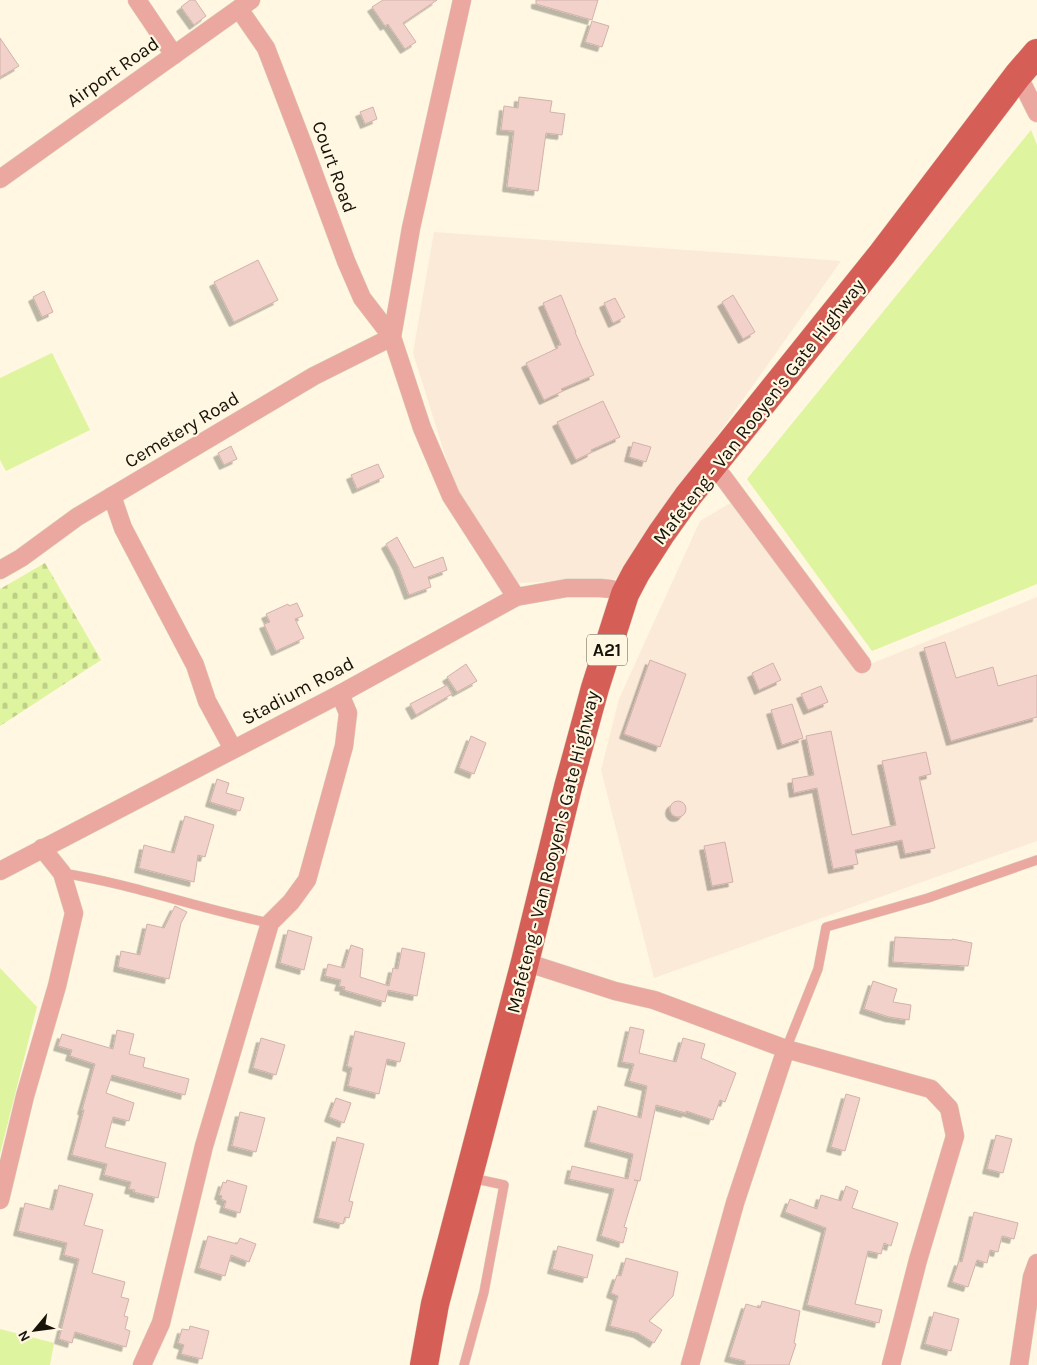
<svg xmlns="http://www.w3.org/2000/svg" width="1037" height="1365" viewBox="0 0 1037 1365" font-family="Karla,sans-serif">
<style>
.education{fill:#fbead8}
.grass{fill:#def49e}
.cemetery{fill:url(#cemetery-stones)}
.building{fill:#f1d1c9;stroke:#d1b2ab;filter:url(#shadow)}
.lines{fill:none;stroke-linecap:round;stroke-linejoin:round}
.service-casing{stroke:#dad3bf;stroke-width:10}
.minor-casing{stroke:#dad3bf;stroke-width:19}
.primary-casing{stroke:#dad3bf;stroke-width:29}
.service{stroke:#eba8a0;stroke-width:9}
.minor{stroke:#eba8a0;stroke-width:18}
.primary{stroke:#d55f56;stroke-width:28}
.labels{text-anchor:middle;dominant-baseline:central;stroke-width:4.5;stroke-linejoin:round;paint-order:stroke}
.shield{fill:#fff7e1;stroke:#5d574a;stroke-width:1}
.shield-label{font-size:18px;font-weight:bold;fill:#17130a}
.street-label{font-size:19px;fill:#17130a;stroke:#fff7e1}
</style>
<defs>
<pattern id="cemetery-stones" width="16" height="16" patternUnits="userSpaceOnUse" patternTransform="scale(1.25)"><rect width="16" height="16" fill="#def49e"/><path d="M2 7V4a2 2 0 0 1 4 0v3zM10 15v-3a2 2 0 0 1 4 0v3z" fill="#bed087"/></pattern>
<filter id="shadow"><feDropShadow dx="-4.5" dy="4.5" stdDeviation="0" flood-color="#0004"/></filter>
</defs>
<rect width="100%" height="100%" fill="#fff7e1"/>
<g class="education">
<path d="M434,232l407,29 -225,318 -100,4 -61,-96 -42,-134z"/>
<path d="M732,502l126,167 179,-72v244l-383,137 -53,-208 18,-71 81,-178z"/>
</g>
<g class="grass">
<path d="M1031,130l6,15v439l-165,67 -125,-172z"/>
<path d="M52,353l38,77 -84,41 -6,-11v-82z"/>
<path d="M0,968l37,39 -37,147z"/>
<path d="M0,1329l54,14 -4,22h-50z"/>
</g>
<path class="cemetery" d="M45,563l56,97 -101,66v-137z"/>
<g class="building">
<path d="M190,0h5l11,16 -12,9 -13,-18z"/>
<path d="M383,0h54l-34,23 13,19 -11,7 -17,-25 -3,2 -13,-19z"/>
<path d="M536,0h62l-6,20 -56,-16z"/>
<path d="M592,21l17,5 -7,21 -17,-5z"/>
<path d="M0,38l19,28 -19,11z"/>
<path d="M519,97l33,4 -2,11 15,2 -3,21 -16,-2 -8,58 -31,-4 7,-56 -13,-1 3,-24 14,2z"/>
<path d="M373,107l4,12 -12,5 -5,-12z"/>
<path d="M258,260l20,40 -44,22 -20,-40z"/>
<path d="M44,291l9,21 -11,5 -9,-20z"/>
<path d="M561,295l15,37h-1l19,43 -33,14 2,2 -19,9 -18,-37 32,-15 -1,-2 4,-1 -18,-42z"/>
<path d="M733,295l22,37 -12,7 -21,-37z"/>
<path d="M615,298l10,19 -12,6 -9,-20z"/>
<path d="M603,401l17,36 -29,13 1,2 -16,8 -19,-38z"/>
<path d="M633,442l18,5 -5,15 -17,-5z"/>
<path d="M231,446l6,13 -13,6 -6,-12z"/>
<path d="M378,464l6,13 -27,12 -6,-14z"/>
<path d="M397,537l17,31 29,-11 4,13 -19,7 3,10 -22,8 -11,-29 -12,-22z"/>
<path d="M297,603l6,13 -8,3 9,19 -28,13 -12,-27 6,-2 -4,-8 22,-10 1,2z"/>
<path d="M945,642l11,36 37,-11 5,19 39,-11v42l-86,24 -27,-93z"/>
<path d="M650,660l36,14 -26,73 -36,-13z"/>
<path d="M773,663l8,17 -22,10 -7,-17z"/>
<path d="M466,664l11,17 -20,11 -10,-15z"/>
<path d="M447,685l5,9 -36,21 -6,-11z"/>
<path d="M821,686l7,16 -20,8 -7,-16z"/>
<path d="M792,704l11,34 -21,7 -11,-35z"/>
<path d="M831,731l21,104 44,-10 -14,-64 44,-9 5,22 -12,3 16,71 -30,6 -3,-14 -47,10 3,14 -25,5 -16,-81 -23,5 -2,-14 22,-4 -8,-39z"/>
<path d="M471,736l15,7 -12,31 -15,-6z"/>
<path d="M217,779l12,4 -3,10 18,5 -4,13 -30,-9z"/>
<circle cx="678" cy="809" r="8"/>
<path d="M185,816l29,9 -9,32 -7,-2 -4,27 -55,-14 5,-23 30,8z"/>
<path d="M725,842l8,40 -21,4 -8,-40z"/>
<path d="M175,906l12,6 -6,11 -12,56 -51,-12 3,-16 19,4 7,-31 17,4z"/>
<path d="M288,930l24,7 -8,33 -24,-7z"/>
<path d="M895,937l57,3v-1l20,4 -4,23 -75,-4z"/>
<path d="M351,945l12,4 -3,28 29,9 4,-18 5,1 4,-21 23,5 -8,43 -29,-6 -3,12 -41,-12 1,-3 -6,-1 2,-6 -16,-4 3,-12 16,4z"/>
<path d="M873,981l24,8 -4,13 18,3 -2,15 -20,-3 -25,-8z"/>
<path d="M630,1027l14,3 -5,23 37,9 7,-24 22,6 -4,14 35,15 -11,29 -5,-2 -7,20 -27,-9v2l-30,-8 -16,76 -6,-1 4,1 -14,46 3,1 -4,15 -22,-7 13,-47 -45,-10 3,-13 56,13 5,-25 -44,-12 9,-36 43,12 6,-32 -18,-5 5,-17 -12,-2z"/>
<path d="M117,1030l17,4 -5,20 16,4 -2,9 46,12 -4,16 -73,-20 -6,18 28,10 -5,18 -16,-4 -8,30 61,16 -8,35 -24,-6 1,-2 -6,-1 2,-7 -27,-7 3,-11 -35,-9 12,-45h-2l13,-46 -25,-8 2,-6 -14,-4 4,-12 51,15z"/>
<path d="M355,1031l50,12 -5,19 -13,-3 -8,35 -31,-8 4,-18 -5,-2z"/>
<path d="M261,1038l24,7 -9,30 -23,-7z"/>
<path d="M846,1094l14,4 -15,53 -14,-4z"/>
<path d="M336,1098l15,5 -7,20 -15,-6z"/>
<path d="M240,1112l25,6 -9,34 -24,-6z"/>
<path d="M996,1135l16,4 -9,34 -16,-4z"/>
<path d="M337,1137l27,7 -15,57 4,1 -4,16 -4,-1 -2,7 -25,-6z"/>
<path d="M227,1180l20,6 -7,27 -16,-5 2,-7 -5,-2 1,-3 -3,-1 4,-13 3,1z"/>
<path d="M59,1185l34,9 -9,31 19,5 -11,43 33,9 -4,15 8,2 -5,17 4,1 -3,12 5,2 -4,16 -51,-15 -3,11 -13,-4 20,-80 -15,-4 3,-12 -49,-12 7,-28 28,7z"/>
<path d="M846,1186l12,5 -6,17 46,15 -7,23 -7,-3 -3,11 -13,-3 -13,53 27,6 -3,13 -72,-18 19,-77 -41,-16 5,-13 27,10 4,-14 20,6z"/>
<path d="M974,1212l44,11 -4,16 -12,-3 -4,16 -8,-2 -3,13 -10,-3 -9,27 -16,-5 7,-21 3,1z"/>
<path d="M208,1236l29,8 3,-6 16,6 -7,18 -18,-7 -6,21 -26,-8z"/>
<path d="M558,1246l35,9 -6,23 -35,-9z"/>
<path d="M626,1258l52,14 -5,24 -24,25 13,9 -8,13 -16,-10 -28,-7 8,-30 -7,-3 6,-18 4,1z"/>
<path d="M762,1301l38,10 -6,32 2,1 -7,21h-44v-4l-16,-4 17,-53 14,4z"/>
<path d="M934,1312l25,7 -8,32 -26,-7z"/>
<path d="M190,1326l19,5 -7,28 -21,-5 3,-9 -6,-2 4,-14 7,1z"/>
</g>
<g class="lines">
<g class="service-casing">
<g id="service">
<path d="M62,873c70,11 138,36 208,50"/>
<path d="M786,1049l32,-80 8,-42 102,-29 109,-38"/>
<path d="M464,1365l20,-73 20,-107 -32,-7"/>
</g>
</g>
<g class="minor-casing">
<g id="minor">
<path d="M137,0l37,55"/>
<path d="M462,0l-51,228 -19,109 30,91 29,68 65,101"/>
<path d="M239,9l27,39 38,99 42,114 16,37 30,39"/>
<path d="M1018,75l19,38"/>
<path d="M0,179l251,-179"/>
<path d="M711,467l12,10 139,187"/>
<path d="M112,496l11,32 72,137 12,36 26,48"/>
<path d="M0,570l21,-12 56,-41 237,-141 78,-39"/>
<path d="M0,871l340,-177 176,-97 51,-9h33l11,1 14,5"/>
<path d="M525,962l90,29 39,9 132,49 145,40 18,19 6,28 -37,124 -27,105"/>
<path d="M0,1200l25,-104 32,-110 17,-73 -12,-40 -20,-25"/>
<path d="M142,1365l19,-42 43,-177 66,-223 21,-21 16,-22 37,-134 4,-33 -8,-19"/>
<path d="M690,1365l45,-162 51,-154"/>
<path d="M1019,1365l13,-88 5,-14"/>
</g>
</g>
<g class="primary-casing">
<path id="primary" d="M424,1365l11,-61 90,-342 43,-175 27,-99 30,-94 11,-21 25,-39 27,-38 194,-242 136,-179 19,-22"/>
</g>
<use href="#service" class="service"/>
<use href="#minor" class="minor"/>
<use href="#primary" class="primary"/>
</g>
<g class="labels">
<rect class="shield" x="587" y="634.5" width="40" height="31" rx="4"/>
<g class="shield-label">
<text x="607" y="650">A21</text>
</g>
<g class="street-label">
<text transform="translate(113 72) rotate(-35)">Airport Road</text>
<text transform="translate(334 167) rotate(70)">Court Road</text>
<text transform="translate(759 412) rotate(-52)">Mafeteng - Van Rooyen's Gate Highway</text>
<text transform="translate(182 430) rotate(-31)">Cemetery Road</text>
<text transform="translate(298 691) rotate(-28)">Stadium Road</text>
<text transform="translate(553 852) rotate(-76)">Mafeteng - Van Rooyen's Gate Highway</text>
</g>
</g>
<g transform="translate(35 1330) rotate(241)" stroke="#fff7e1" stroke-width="4" paint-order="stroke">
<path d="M0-4L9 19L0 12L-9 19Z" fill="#17130a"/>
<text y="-8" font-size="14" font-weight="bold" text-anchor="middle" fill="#17130a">N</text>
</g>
</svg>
